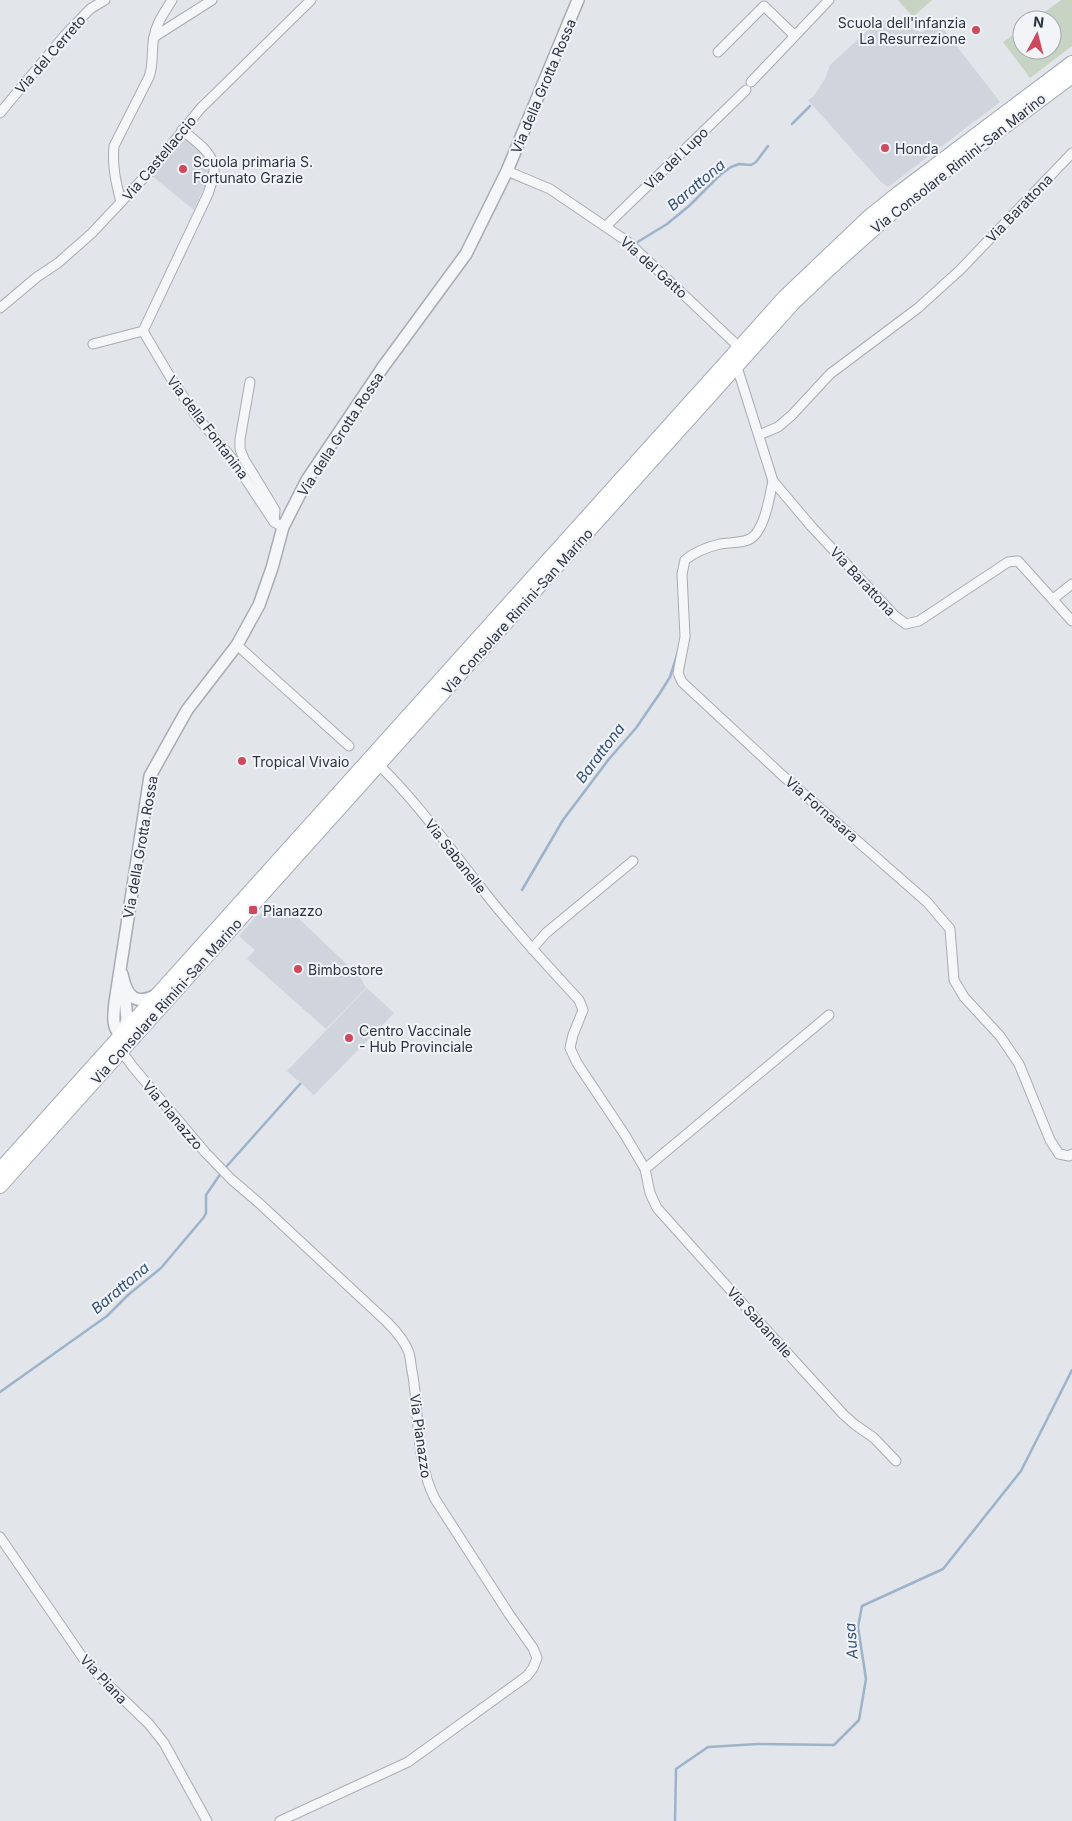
<svg xmlns="http://www.w3.org/2000/svg" width="1072" height="1821" viewBox="0 0 1072 1821" font-family="Inter,sans-serif">
<style>
.built{fill:#d0d4dc}
.green{fill:#c8d4c3}
.lines{fill:none;stroke-linecap:round;stroke-linejoin:round}
.stream{stroke:#9db3ca;stroke-width:2.5}
.minor-casing{stroke:#a7acb4;stroke-width:11}
.tertiary-casing{stroke:#a7acb4;stroke-width:14}
.primary-casing{stroke:#a1aab6;stroke-width:16}
.minor{stroke:#f5f6f8;stroke-width:9}
.tertiary{stroke:#f5f6f8;stroke-width:11}
.primary{stroke:#fff;stroke-width:14}
.poi-dot{fill:#ce485e;stroke:#f2f4f8;stroke-width:2}
.labels{text-anchor:middle;dominant-baseline:central;stroke-width:4;stroke-linejoin:round;paint-order:stroke}
.poi-label{font-size:14px;fill:#2a3342;stroke:#f2f4f8;text-anchor:start}
.street-label{font-size:14px;fill:#2a3342;stroke:#f2f4f8}
.water-label{font-size:15px;font-style:italic;fill:#345276;stroke:#f2f4f8}
</style>
<rect width="100%" height="100%" fill="#e2e5ea"/>
<g class="built">
<path d="M878,18l9,4 2,-3 31,13h3l13,-13 64,83 -112,85 -7,-5 -73,-82 6,-4 11,-17 5,-14 46,-42z"/>
<path d="M184,135l21,19 5,9v11l-16,36 -43,-35z"/>
<path d="M279,910l13,2 69,66 5,10 -40,41 -79,-70 8,-9 -16,-14 18,-21 12,-4z"/>
<path d="M367,988l27,25 -80,82 -27,-24z"/>
</g>
<g class="green">
<path d="M898,0h34l-19,17z"/>
<path d="M1061,0h11v46l-42,32 -27,-36 19,-13v21h30v-30h-18z"/>
</g>
<g class="lines">
<g class="stream">
<path d="M792,124l18,-18"/>
<path d="M636,243l31,-19 22,-18 31,-31 11,-8 8,-3 12,1 5,-3 12,-16"/>
<path d="M522,890l41,-70 46,-61 27,-31 24,-35 10,-16 9,-28"/>
<path d="M227,1166l73,-82"/>
<path d="M0,1392l107,-76 21,-21 33,-27 43,-51 2,-4v-18l15,-22"/>
<path d="M675,1821l1,-52 32,-22 50,-3 76,1 25,-25 7,-41 -8,-52 4,-21 81,-37 78,-98 51,-101"/>
</g>
<g class="minor-casing">
<g id="minor">
<path d="M154,37l58,-37"/>
<path d="M718,52l46,-46 30,29"/>
<path d="M751,82l78,-82"/>
<path d="M0,113l65,-78 25,-26 15,-9"/>
<path d="M507,171l43,18 78,53 111,105 -2,20 36,114 38,45 84,90 11,8 13,-3 89,-59 10,-1 54,60"/>
<path d="M121,202c-5,-19 -9,-36 -7,-56l35,-69c5,-13 2,-27 5,-40 2,-14 11,-25 18,-37"/>
<path d="M606,226l140,-136"/>
<path d="M0,308l37,-31 21,-14 34,-30 60,-64 48,-60 111,-109"/>
<path d="M143,331l26,44 28,42 34,40 43,65 9,5"/>
<path d="M93,344l50,-13 65,-137c2,-7 6,-16 6,-23 1,-18 -20,-31 -32,-41"/>
<path d="M250,382l-10,57v10l4,10 31,51 -1,12"/>
<path d="M759,435l19,-8 14,-12 38,-41 88,-66 42,-38 112,-117"/>
<path d="M773,481c-4,17 -7,42 -19,55 -8,8 -24,6 -34,8 -13,3 -25,8 -35,16l-3,14 3,63 -7,36 4,9 100,93 145,127 23,27 4,51 10,17 36,39 19,28 31,76 9,14 10,2 3,-2"/>
<path d="M1053,599l19,-15"/>
<path d="M237,645l112,101"/>
<path d="M379,765c40,39 72,85 107,129 29,37 61,71 93,106l4,10 -10,25 -3,13 7,15 48,72 20,34 5,24 7,15 103,115 83,91 11,10 20,14 22,23"/>
<path d="M532,949l14,-16 87,-72"/>
<path d="M123,1049l2,7 8,11 72,85 26,27 28,24 128,119c9,9 18,19 22,31 2,7 2,15 4,23 6,40 3,86 22,123l74,115 24,34 4,10 -4,10 -6,8 -119,86 -128,59"/>
<path d="M645,1169l184,-154"/>
<path d="M0,1537l83,121 12,14 54,52 15,19 43,78"/>
</g>
</g>
<g class="tertiary-casing">
<g id="tertiary">
<path d="M122,974c4,20 12,33 34,21"/>
<path d="M123,1032l4,-13 -3,-31"/>
<path d="M121,1036c-10,-10 -7,-21 -6,-34l35,-226 37,-66 50,-65 22,-40 13,-37 11,-41 24,-47 76,-113 83,-113 41,-83 71,-171"/>
</g>
</g>
<g class="primary-casing">
<g id="primary">
<path d="M0,1170l785,-873 84,-80 30,-24 173,-130"/>
<path d="M0,1186l793,-883 38,-36 75,-67 166,-124"/>
</g>
</g>
<use href="#minor" class="minor"/>
<use href="#tertiary" class="tertiary"/>
<use href="#primary" class="primary"/>
</g>
<g class="poi-dot">
<circle cx="976" cy="30" r="5"/>
<circle cx="885" cy="148" r="5"/>
<circle cx="183" cy="169" r="5"/>
<circle cx="242" cy="761" r="5"/>
<rect x="248" y="905" width="10" height="10" rx="2.5"/>
<circle cx="298" cy="969" r="5"/>
<circle cx="349" cy="1038" r="5"/>
</g>
<g class="labels">
<g class="poi-label">
<text x="966" y="22" text-anchor="end">Scuola dell'infanzia<tspan x="966" dy="16">La Resurrezione</tspan></text>
<text x="895" y="148">Honda</text>
<text x="193" y="161">Scuola primaria S.<tspan x="193" dy="16">Fortunato Grazie</tspan></text>
<text x="252" y="761">Tropical Vivaio</text>
<text x="263" y="910">Pianazzo</text>
<text x="308" y="969">Bimbostore</text>
<text x="359" y="1030">Centro Vaccinale<tspan x="359" dy="16">- Hub Provinciale</tspan></text>
</g>
<g class="street-label">
<text transform="translate(50 54) rotate(-49)">Via del Cerreto</text>
<text transform="translate(543 86) rotate(-67)">Via della Grotta Rossa</text>
<text transform="translate(159 158) rotate(-50)">Via Castellaccio</text>
<text transform="translate(676 158) rotate(-44)">Via del Lupo</text>
<text transform="translate(958 163) rotate(-38)">Via Consolare Rimini-San Marino</text>
<text transform="translate(1019 208) rotate(-46)">Via Barattona</text>
<text transform="translate(654 267) rotate(42)">Via del Gatto</text>
<text transform="translate(208 427) rotate(53)">Via della Fontanina</text>
<text transform="translate(340 434) rotate(-57)">Via della Grotta Rossa</text>
<text transform="translate(863 581) rotate(47)">Via Barattona</text>
<text transform="translate(517 611) rotate(-48)">Via Consolare Rimini-San Marino</text>
<text transform="translate(822 809) rotate(41)">Via Fornasara</text>
<text transform="translate(140 847) rotate(-80)">Via della Grotta Rossa</text>
<text transform="translate(456 856) rotate(52)">Via Sabanelle</text>
<text transform="translate(166 1001) rotate(-48)">Via Consolare Rimini-San Marino</text>
<text transform="translate(173 1115) rotate(50)">Via Pianazzo</text>
<text transform="translate(760 1322) rotate(48)">Via Sabanelle</text>
<text transform="translate(421 1436) rotate(82)">Via Pianazzo</text>
<text transform="translate(104 1679) rotate(47)">Via Piana</text>
</g>
<g class="water-label">
<text transform="translate(696 185) rotate(-40)">Barattona</text>
<text transform="translate(600 753) rotate(-53)">Barattona</text>
<text transform="translate(120 1288) rotate(-40)">Barattona</text>
<text transform="translate(851 1641) rotate(-94)">Ausa</text>
</g>
</g>
<g transform="translate(1037 35) rotate(7)"><circle r="24" fill="#f2f4f8" stroke="#a2a7af"/>
<path d="M0-4L9 19L0 12L-9 19Z" fill="#ce485e"/>
<text y="-8" font-size="14" font-weight="bold" text-anchor="middle" fill="#2a3342">N</text>
</g>
</svg>
